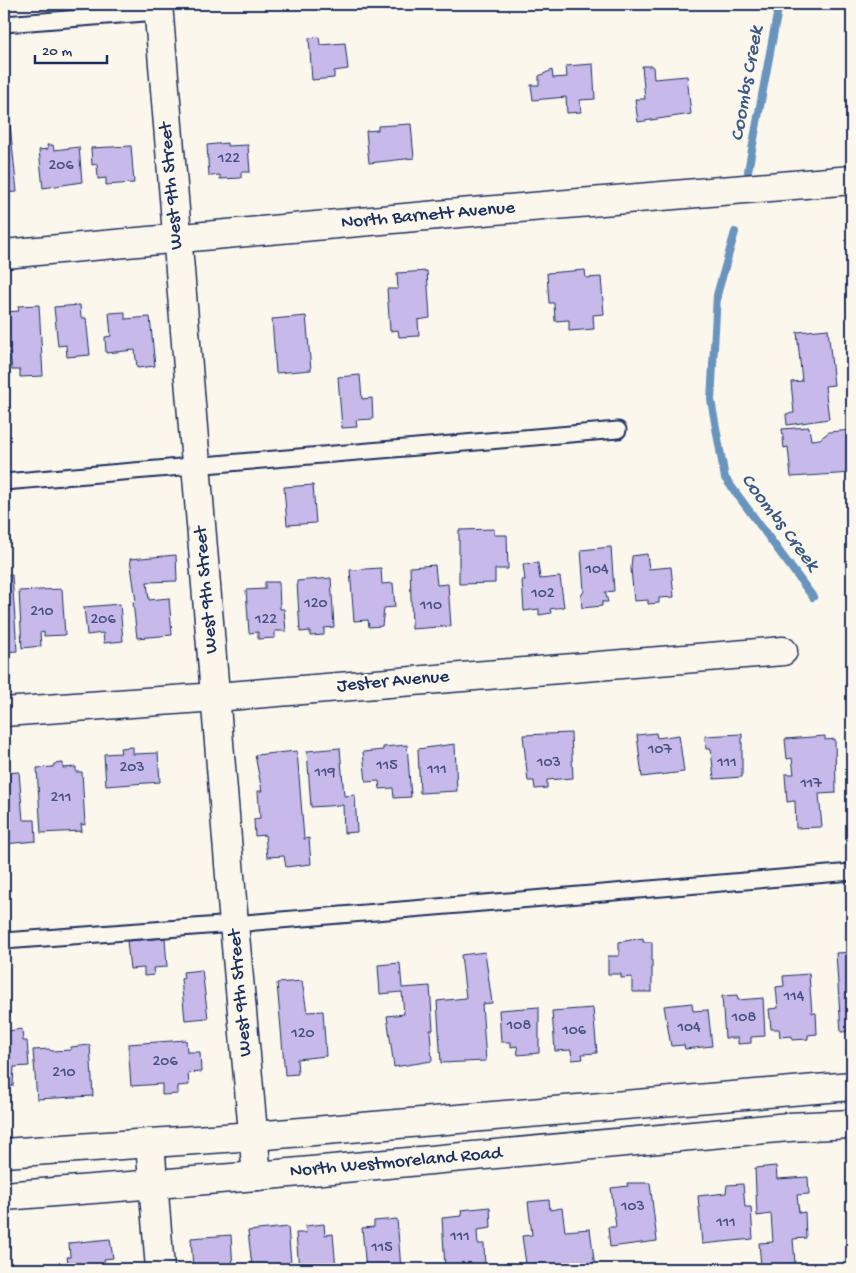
<svg xmlns="http://www.w3.org/2000/svg" width="856" height="1273" viewBox="0 0 856 1273" font-family="'Gochi Hand',sans-serif">
<style>
.lines{fill:none;stroke-linecap:round;stroke-linejoin:round}
.stream{stroke:#6894bd;stroke-width:8}
.building{fill:#c7b9ea;stroke:#1b2f5e}
.service-casing{stroke:#1b2f5e;stroke-width:19}
.minor-casing{stroke:#1b2f5e;stroke-width:31}
.secondary-casing{stroke:#1b2f5e;stroke-width:31}
.service{stroke:#fbf7ec;stroke-width:15}
.minor{stroke:#fbf7ec;stroke-width:28}
.secondary{stroke:#fbf7ec;stroke-width:28}
.labels{text-anchor:middle;dominant-baseline:central;stroke-width:4.5;stroke-linejoin:round;paint-order:stroke}
.number-label{font-size:16px;fill:#465281}
.street-label{font-size:19px;fill:#1b2f5e;stroke:#fbf7ec}
.water-label{font-size:20px;font-style:italic;fill:#3b5986;stroke:#fbf7ec}
</style>
<rect width="100%" height="100%" fill="#fbf7ec"/>
<filter id="ink" filterUnits="userSpaceOnUse"><feTurbulence type="fractalNoise" baseFrequency=".02" numOctaves="2"/><feDisplacementMap in="SourceGraphic" scale="10" xChannelSelector="R" yChannelSelector="G"/><feConvolveMatrix kernelMatrix="1 2 1 2 8 2 1 2 1" color-interpolation-filters="sRGB"/></filter>
<g filter="url(#ink)">
<g class="lines">
<g class="stream">
<path d="M748,171l31,-167"/>
<path d="M735,232l-18,63 -6,105 14,78 88,119"/>
<path d="M851,640h1"/>
<path d="M849,1269l3,-7"/>
</g>
</g>
<g class="building">
<path d="M319,37l1,8 25,-2 3,26 -14,2v7l-22,2 -3,-42z"/>
<path d="M593,64l2,35 -15,1 1,12 -14,1 -1,-16 -33,3 -2,-15h8v-9l13,-6 1,8 14,-1 -1,-11z"/>
<path d="M642,66h11l1,13 33,-3 4,38 -53,8 -3,-23h10z"/>
<path d="M9,115l8,77 -13,1v-77z"/>
<path d="M411,124l3,34 -45,5 -3,-32 12,-1v-4z"/>
<path d="M227,143v3l21,-1 2,27h-9v6l-21,1v-4l-11,1 -2,-31z"/>
<path d="M47,145h6l1,5 25,-3 3,35 -39,6 -4,-38 9,-1z"/>
<path d="M131,146l3,37 -28,2v-7l-8,1 -1,-15 -5,1 -1,-17z"/>
<path d="M585,270l1,8 15,-1 3,37 -11,1 1,14 -25,2v-11l-14,1 -1,-18h-5l-2,-30z"/>
<path d="M427,271l3,47 -12,2 1,16 -20,1 -1,-7 -8,1 -3,-42h11l-1,-16z"/>
<path d="M39,305l4,71 -23,1v-7h-8l-2,-17 -2,1 -3,-42 14,-1 -1,-5z"/>
<path d="M80,305l1,13h5l4,37 -23,2 -1,-12 -8,1 -4,-39z"/>
<path d="M125,312v7l25,-2 5,49 -18,2 -2,-18 -29,3 -1,-16 6,-1 -2,-23z"/>
<path d="M306,316l5,54 -35,3 -4,-54z"/>
<path d="M828,329l6,56 -9,1 4,33 -42,6 -1,-11 8,-1 -3,-31 11,-1 -5,-49z"/>
<path d="M360,375l2,24 10,-1 1,21 -17,1 1,7 -15,1 -4,-51z"/>
<path d="M809,427l2,13 9,-1 9,-7 23,-2v43l-61,4 -3,-30 -4,1 -2,-19z"/>
<path d="M313,485l3,38 -29,2 -3,-38z"/>
<path d="M494,529v6h13l1,34h-13v14l-36,1v-54z"/>
<path d="M611,547l3,44 -9,1 3,10h-6v4l-20,2 -1,-12 3,-5 -3,-41z"/>
<path d="M647,554l2,15 22,-2 3,30 -15,1v5l-11,1v-4l-14,1 -3,-32 1,-13z"/>
<path d="M176,555l1,26 -30,1 2,18 20,-2 3,37 -35,3 -4,-36 3,-1 -6,-42z"/>
<path d="M538,563l2,16 20,-2 4,30 -14,2 1,4 -12,2v-6l-15,2 -2,-31h3l-2,-16z"/>
<path d="M435,565l2,20 11,-1 3,42 -39,3 -2,-62z"/>
<path d="M381,568l1,16 11,-1 2,24 -11,1 -2,18 -13,1 -1,-7 -14,1 -4,-51z"/>
<path d="M4,575h8l5,76 -13,1z"/>
<path d="M331,578l3,49 -10,1v7l-14,1v-5l-10,1 -3,-51z"/>
<path d="M265,582h14l1,27h4l2,22h-11v7l-17,1v-7l-9,1 -3,-43 19,-1z"/>
<path d="M62,589l3,46 -21,1v-4l-4,1 1,13 -19,2 -3,-57z"/>
<path d="M120,604l3,37 -19,2 -1,-10 -16,2 -3,-28z"/>
<path d="M571,733l2,45 -26,2v8l-12,1 -1,-8h-6l-5,-46z"/>
<path d="M656,733l1,5 22,-3 5,37 -42,5 -5,-42z"/>
<path d="M742,734v43l-28,2 -3,-30h-5l-1,-13z"/>
<path d="M825,736v4l10,-1 1,54 -17,1 3,33 -26,1 -1,-27 -8,1 -2,-28h9l-2,-16 -5,1 -2,-20z"/>
<path d="M455,744l2,47 -37,2 -2,-44z"/>
<path d="M407,745l4,52 -17,1 -1,-10 -13,1 -1,-8 -13,1 -3,-30 20,-2v-3z"/>
<path d="M133,747v7l25,-1 2,29 -54,4 -2,-32 17,-1 -1,-5z"/>
<path d="M340,748l4,48 11,-1 2,37 -13,1 -1,-28 -32,2 -4,-56z"/>
<path d="M297,751l7,88 5,-1 2,26 -25,3 -2,-11 -17,1 -2,-22 -10,1 -1,-17 6,-1 -2,-27h4l-7,-36z"/>
<path d="M63,763v5l13,-1v5h6l3,53 -4,-1 1,7 -41,2 -4,-65 16,-1 1,-3z"/>
<path d="M19,772l4,48h12l1,21 -32,3v-71z"/>
<path d="M165,938l2,29 -14,1 1,7 -10,1v-8l-14,1 -3,-28z"/>
<path d="M643,938v4h9v50h-20v-15l-11,1v-4h-13v-18h11v-14z"/>
<path d="M485,952l7,51 -10,1 4,57 -45,2 -4,-62 29,-3 -5,-43z"/>
<path d="M852,952v79l-11,1 -5,-79z"/>
<path d="M400,963l2,25 28,-2 3,44h-3l2,31 -38,6 -7,-51 17,-2 -2,-22 -22,2 -2,-29z"/>
<path d="M202,970l6,48 -23,2 -4,-41 3,-1 -1,-6z"/>
<path d="M809,974l3,39h4l1,21 -9,1v4l-16,1v-4l-12,1 -1,-8h-8l-2,-20 9,-1 -2,-21 8,-1 -1,-10z"/>
<path d="M302,981l5,31 16,-1 3,45 -29,3 1,15 -13,1 -8,-92z"/>
<path d="M737,995l1,5 25,-2 2,38 -14,1v6l-13,1v-6h-13l-3,-42z"/>
<path d="M692,1003l1,8 15,-1 4,36 -27,3 -1,-4 -13,1 -7,-40z"/>
<path d="M539,1007v46l-21,2 -1,-9 -6,1v-5h-10l-2,-32z"/>
<path d="M593,1008l4,45 -15,1 1,5 -11,1 -1,-10 -16,1 -3,-40z"/>
<path d="M4,1027h4v4l14,-2 1,12h4l2,25 -15,1 -1,19 -9,1z"/>
<path d="M186,1040l1,12h13l1,20 -13,1 1,12 -11,1v8l-16,1v-11l-31,2 -3,-42z"/>
<path d="M90,1045l3,51 -56,3 -4,-49 16,-1 2,2 20,-1v-3z"/>
<path d="M776,1166l1,13 31,-2 1,17 -12,1 2,18 6,-1 1,26 -13,1 2,24 -34,3 -2,-23 14,-1 -2,-28 -14,2 -2,-48z"/>
<path d="M627,1183h23l7,58 -47,6 -2,-20h8l-5,-39 17,-2z"/>
<path d="M743,1184l2,23h6l2,32 -51,5 -4,-48 28,-3 1,-8z"/>
<path d="M549,1200l1,10 12,-2 3,23 25,-2 5,38 -19,2h-39l-1,-6 -10,1 -4,-28 10,-1 -4,-33z"/>
<path d="M490,1207l1,21 -14,2 1,14h6l1,25h-40l-3,-51 20,-2 -1,-6z"/>
<path d="M397,1219l4,50h-35l-4,-41 12,-1v-6z"/>
<path d="M324,1224l1,11 8,-1 3,35h-37l-3,-36h10l-1,-7z"/>
<path d="M288,1227l3,36 -39,3 -4,-35z"/>
<path d="M231,1235l2,34h-40l-2,-31z"/>
<path d="M110,1239l3,19 -9,1 1,10h-36l-2,-12h3l-1,-14z"/>
</g>
<g class="lines">
<g class="service-casing">
<g id="service">
<path d="M4,24l154,-12"/>
<path d="M4,482l614,-52"/>
<path d="M4,941l230,-17 618,-52"/>
</g>
</g>
<g class="minor-casing">
<g id="minor">
<path d="M158,4l76,920 23,252"/>
<path d="M4,254l456,-41 392,-33"/>
<path d="M4,712l212,-15 567,-46"/>
<path d="M150,1143l10,126"/>
</g>
</g>
<g class="secondary-casing">
<g id="secondary">
<path d="M4,1153l250,-17 598,-50"/>
<path d="M4,1196l253,-20 532,-49 63,-3"/>
</g>
</g>
<use href="#service" class="service"/>
<use href="#minor" class="minor"/>
<use href="#secondary" class="secondary"/>
</g>
</g>
<g class="labels">
<g class="number-label">
<text x="229" y="159">122</text>
<text x="61" y="166">206</text>
<text x="597" y="570">104</text>
<text x="543" y="594">102</text>
<text x="316" y="604">120</text>
<text x="431" y="606">110</text>
<text x="42" y="612">210</text>
<text x="103" y="620">206</text>
<text x="266" y="620">122</text>
<text x="660" y="750">107</text>
<text x="549" y="763">103</text>
<text x="727" y="763">111</text>
<text x="387" y="766">115</text>
<text x="132" y="768">203</text>
<text x="437" y="770">111</text>
<text x="325" y="773">119</text>
<text x="811" y="784">117</text>
<text x="61" y="798">211</text>
<text x="794" y="997">114</text>
<text x="744" y="1018">108</text>
<text x="519" y="1026">108</text>
<text x="689" y="1028">104</text>
<text x="574" y="1031">106</text>
<text x="303" y="1034">120</text>
<text x="165" y="1062">206</text>
<text x="64" y="1073">210</text>
<text x="633" y="1207">103</text>
<text x="726" y="1223">111</text>
<text x="460" y="1237">111</text>
<text x="382" y="1248">115</text>
</g>
<g class="street-label">
<text transform="translate(172 186) rotate(-95)">West 9th Street</text>
<text transform="translate(428 216) rotate(-5)">North Barnett Avenue</text>
<text transform="translate(207 590) rotate(-95)">West 9th Street</text>
<text transform="translate(393 682) rotate(-5)">Jester Avenue</text>
<text transform="translate(241 993) rotate(-95)">West 9th Street</text>
<text transform="translate(396 1163) rotate(-5)">North Westmoreland Road</text>
</g>
<g class="water-label">
<text transform="translate(748 84) rotate(-80)">Coombs Creek</text>
<text transform="translate(779 523) rotate(53)">Coombs Creek</text>
</g>
</g>
<rect width="856" height="1273" fill="none" stroke="#fbf7ec" stroke-width="20"/>
<rect x="10" y="10" width="836" height="1253" fill="none" stroke="#1b2f5e" stroke-width="2" filter="url(#ink)"/>
<path d="M35 55v8h72v-8" fill="none" stroke="#1b2f5e" stroke-width="2.5"/>
<text x="42" y="55" font-size="15" fill="#1b2f5e" stroke="#fbf7ec" stroke-width="4" paint-order="stroke">20 m</text>
</svg>
